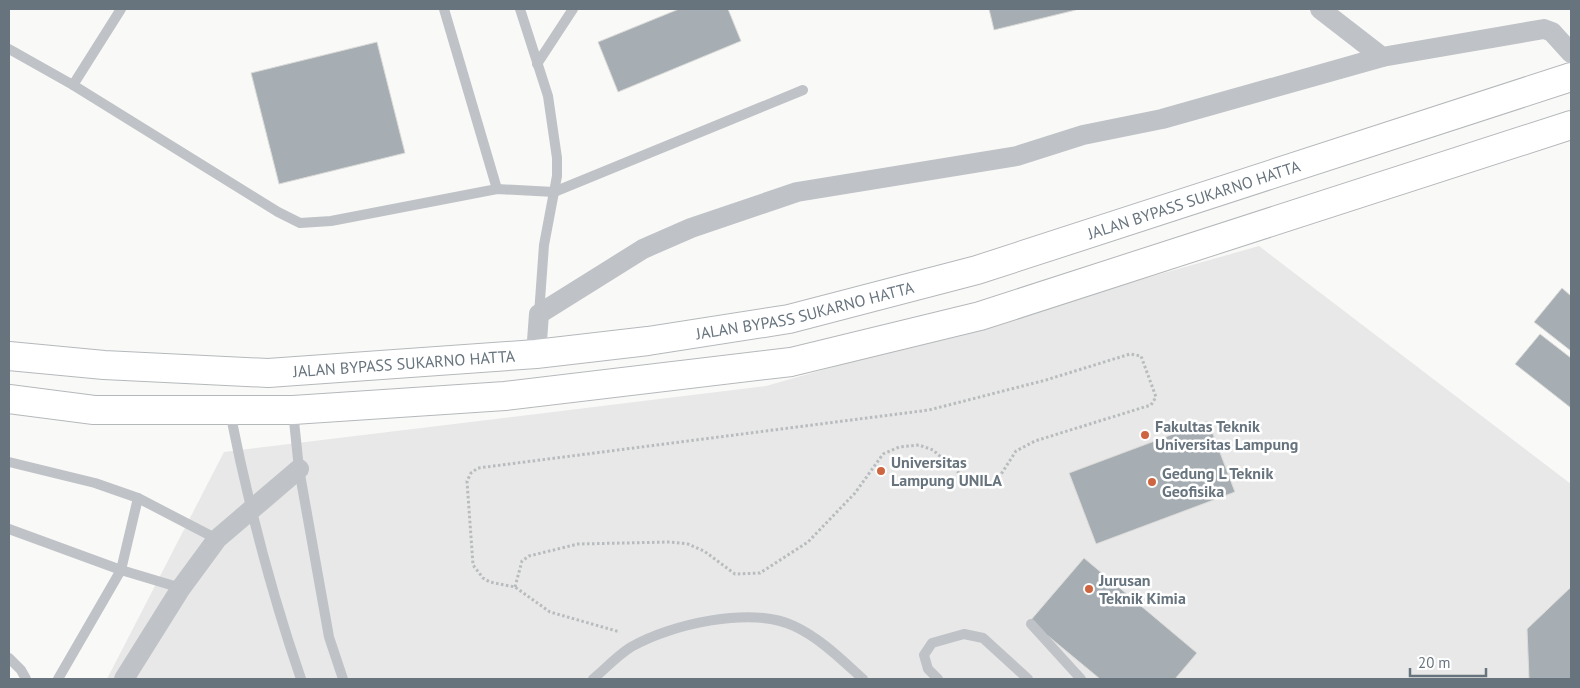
<svg xmlns="http://www.w3.org/2000/svg" width="1580" height="688" viewBox="0 0 1580 688" font-family="'PT Sans',sans-serif">
<style>
.built{fill:#e7e8e7}
.building{fill:#a7aeb3;stroke:#dbdbd9}
.lines{fill:none;stroke-linecap:round;stroke-linejoin:round}
.highway-casing{stroke:#b5b8bb;stroke-width:30}
.path{stroke:#b9bcbe;stroke-width:3;stroke-dasharray:2.5 2.5;stroke-linecap:butt}
.lane{stroke:#bfc2c6;stroke-width:10}
.street{stroke:#bfc2c6;stroke-width:20}
.highway{stroke:#fff;stroke-width:28}
.poi-dot{fill:#ce6541;stroke:#fff;stroke-width:2}
.labels{text-anchor:middle;dominant-baseline:central;stroke-width:5;stroke-linejoin:round;paint-order:stroke}
.street-label{font-size:16px;fill:#67747e;stroke:#fff}
.poi-label{font-size:16px;font-weight:bold;fill:#67747e;stroke:#fff;text-anchor:start}
</style>
<rect width="100%" height="100%" fill="#f9f9f7"/>
<path class="built" d="M1259,246l312,238v195h-1464l117,-227 542,-66z"/>
<g class="building">
<path d="M679,9h49l13,32 -123,51 -20,-50z"/>
<path d="M989,9h87v1l-82,20z"/>
<path d="M377,42l28,111 -126,31 -28,-111z"/>
<path d="M1562,288l9,8v55l-37,-29z"/>
<path d="M1540,334l31,24v50l-56,-44z"/>
<path d="M1208,421l27,71 -139,52 -27,-71z"/>
<path d="M1084,558l113,95 -22,26h-75l-70,-58z"/>
<path d="M1571,587v92h-42l-2,-50z"/>
</g>
<g class="lines">
<g class="highway-casing">
<g id="highway">
<path id="s1" d="M9,356l95,9 164,8 268,-19 112,-13 141,-22 188,-49 594,-193"/>
<path d="M9,399l85,11h199l212,-14 286,-34 189,-46 591,-191"/>
</g>
</g>
<path class="path" d="M515,587l7,-26 7,-5 49,-12 92,-2 18,2 16,7 31,23 25,-1 48,-31 47,-49 28,-39 16,-7 20,-2 14,5 34,30 9,6 12,1 10,-8 18,-28 19,-10 116,-36 5,-8 -15,-41 -11,-2 -84,26 -117,30 -451,58 -7,5 -4,8 6,84 10,13 7,4 25,5 35,25 70,20"/>
<g class="lane">
<path d="M444,9l53,180"/>
<path d="M520,9l28,87 9,62v18l-13,69 -5,69"/>
<path d="M9,49l64,36 205,127 22,11 31,-2 166,-32 57,3 249,-102"/>
<path d="M537,64l36,-55"/>
<path d="M73,85l48,-76"/>
<path d="M293,411l6,58 30,168 14,42"/>
<path d="M230,412c18,91 41,180 71,267"/>
<path d="M9,462l86,21 43,15 79,41"/>
<path d="M9,529l112,41 60,18"/>
<path d="M1031,624l50,55"/>
<path d="M9,658l12,12 5,9"/>
<path d="M58,679l63,-109 17,-72"/>
<path d="M593,679c12,-10 25,-24 38,-32 40,-23 120,-41 163,-21 26,12 48,34 69,53"/>
<path d="M938,679l-10,-10 -4,-14 8,-12 32,-9 19,4 45,41"/>
</g>
<g class="street">
<path d="M1320,9l62,48 162,-28 8,3 19,21"/>
<path d="M536,354l3,-40 104,-65 48,-21 106,-36 220,-36 66,-21 79,-16 220,-62"/>
<path d="M124,679l57,-91 36,-49 82,-70"/>
</g>
<use href="#highway" class="highway"/>
</g>
<g class="poi-dot">
<circle cx="1145" cy="435" r="5"/>
<circle cx="881" cy="471" r="5"/>
<circle cx="1152" cy="482" r="5"/>
<circle cx="1089" cy="589" r="5"/>
</g>
<g class="labels">
<g class="street-label">
<text stroke="none"><textPath href="#s1" startOffset="1206">JALAN BYPASS SUKARNO HATTA</textPath></text>
<text stroke="none"><textPath href="#s1" startOffset="801">JALAN BYPASS SUKARNO HATTA</textPath></text>
<text stroke="none"><textPath href="#s1" startOffset="396">JALAN BYPASS SUKARNO HATTA</textPath></text>
</g>
<g class="poi-label">
<text x="1155" y="426">Fakultas Teknik<tspan x="1155" dy="18">Universitas Lampung</tspan></text>
<text x="891" y="462">Universitas<tspan x="891" dy="18">Lampung UNILA</tspan></text>
<text x="1162" y="473">Gedung L Teknik<tspan x="1162" dy="18">Geofisika</tspan></text>
<text x="1099" y="580">Jurusan<tspan x="1099" dy="18">Teknik Kimia</tspan></text>
</g>
</g>
<rect width="1580" height="688" fill="none" stroke="#67747e" stroke-width="20"/>
<path d="M1410 668v8h76v-8" fill="none" stroke="#67747e" stroke-width="2.5"/>
<text x="1418" y="668" font-size="15" fill="#67747e" stroke="#ffffff" stroke-width="4" paint-order="stroke">20 m</text>
</svg>
